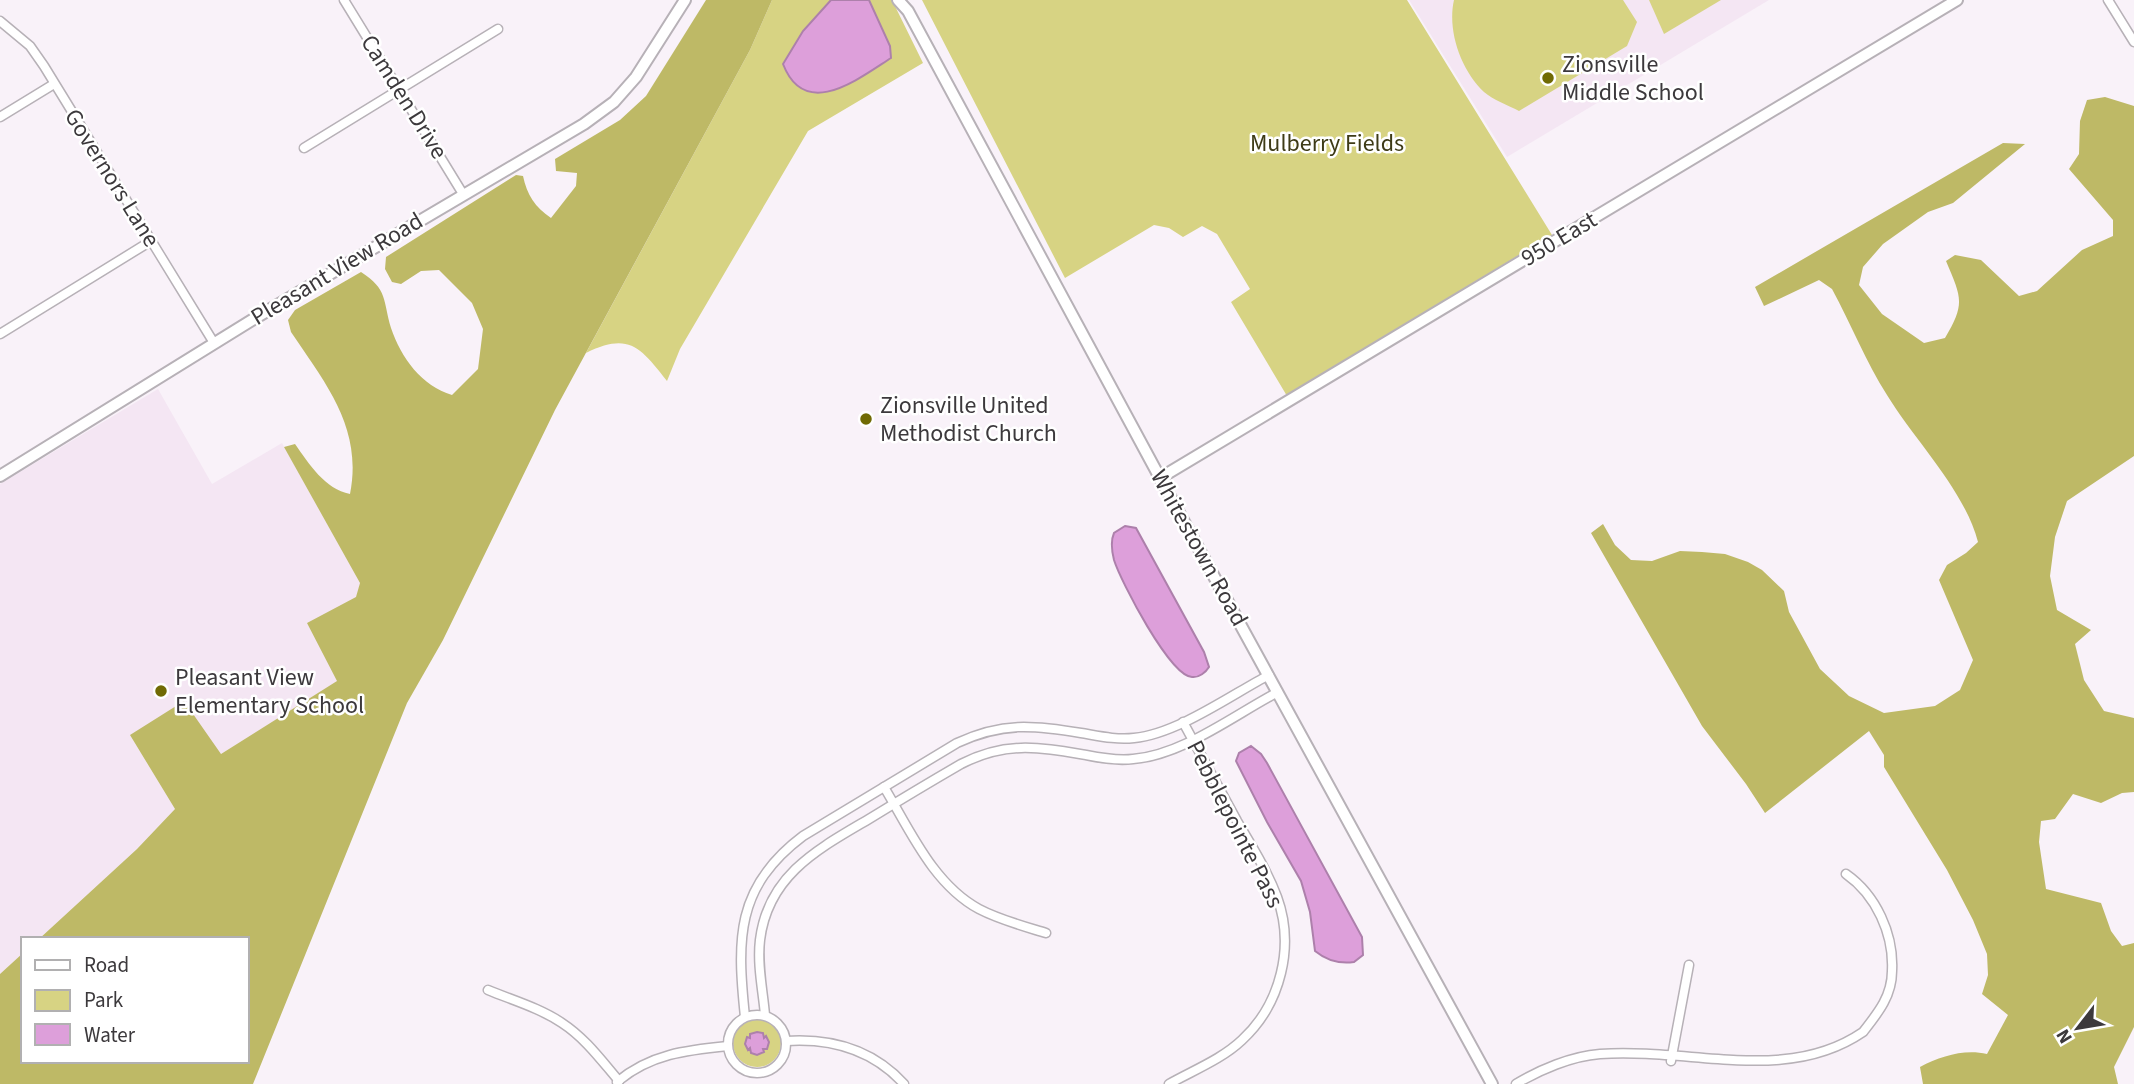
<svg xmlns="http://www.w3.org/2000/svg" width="2134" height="1084" viewBox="0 0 2134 1084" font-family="'Source Sans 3',sans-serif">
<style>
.built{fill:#f4e6f3}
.green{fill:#d7d383}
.forest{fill:#beb966}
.water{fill:#dd9fda;stroke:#ad80ab;stroke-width:2}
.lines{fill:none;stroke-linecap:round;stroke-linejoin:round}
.street-casing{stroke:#b7b1b7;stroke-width:11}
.secondary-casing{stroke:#b7b1b7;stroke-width:14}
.street{stroke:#fff;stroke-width:8}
.secondary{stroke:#fff;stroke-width:10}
.poi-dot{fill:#706a04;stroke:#fff;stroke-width:2.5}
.labels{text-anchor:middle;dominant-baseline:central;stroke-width:5;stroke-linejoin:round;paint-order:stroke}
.poi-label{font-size:24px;fill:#3c393c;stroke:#fff;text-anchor:start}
.street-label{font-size:24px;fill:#3c393c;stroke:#fff}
.park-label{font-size:24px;fill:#3e3b17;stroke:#fff}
</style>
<rect width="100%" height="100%" fill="#f9f2f9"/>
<g class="built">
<path d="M1409,0h360l-262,157z"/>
<path d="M158,389l54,95 70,-41 78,140 -22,98 -117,73 -91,-19 45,74 -38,40 -98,90h-16v14l-23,21v-490z"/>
</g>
<g class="green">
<path d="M772,0h120l31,63 -115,68 -128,218 -13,32c-27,-34 -38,-49 -81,-28l164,-303z"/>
<path d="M922,0h485l145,235 -265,161 -56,-94 19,-13 -33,-55 -15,-8 -19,11 -14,-9 -15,-3 -89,53z"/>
<path d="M1454,0h169l14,22 -10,24 -108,65c-11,-6 -26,-11 -35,-19 -23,-22 -37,-61 -30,-92z"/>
<path d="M1649,0h72l-57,34z"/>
<circle cx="757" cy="1043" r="24"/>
</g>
<g class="forest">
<path d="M706,0h66l-22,50 -195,360 -112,230 -36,63 -154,381h-253v-110l23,-21v108h224v-122h-208l98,-90 38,-40 -45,-74 54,-34 37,53 116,-73 -30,-58 49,-26 4,-14 -76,-136 11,-3c14,20 30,45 55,50 13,-66 -24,-110 -59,-162l-3,-12 7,-10 66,-38c27,17 22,29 30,56 10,30 31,58 61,67l26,-26 5,-40 -11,-26 -33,-33 -18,1 -20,13 -9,-2 -7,-13 1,-12 130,-82 7,1c4,19 12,31 28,42l25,-32 1,-13 -21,-2 -1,-12 65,-39 26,-24z"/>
<path d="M2105,97l29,9v350l-67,45 -12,36 -5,39 7,34 34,20 -16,14 9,36 20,31 30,7v74l-12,1 -21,10 -28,-9 -18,25 -14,2 -2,21 7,47 55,14 10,28 11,15 12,-3v84l-20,40 4,17h-195l-3,-17c21,-11 44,-18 67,-13l21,-39 -26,-21 6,-19 -1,-21 -14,-34 -26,-50 -63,-103v-12l-15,-24 -104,82 -19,-29 -44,-58 -111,-193 12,-9 12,21 16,15 21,1 28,-10 22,1 23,2 23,8 14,8 22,21 5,21 31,57 29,27 35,17 51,-7 25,-16 13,-30 -34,-80 8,-15 19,-12 12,-11c-14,-53 -63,-101 -91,-147 -21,-33 -36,-71 -55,-106l-13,-9 -55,26 -9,-19 248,-144 22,1 -72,59 -25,9 -45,32 -20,23 -4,18 23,29 42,29 21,-5c21,-35 16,-41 1,-77l9,-6 26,5 38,36 18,-5 45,-41 31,-14v-16l-44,-51 10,-15 1,-33 7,-21z"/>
</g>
<g class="water">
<path d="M831,0h38l21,46 1,12c-33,21 -86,63 -108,6l20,-33z"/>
<path d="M1125,526l11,2 68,124 5,15c-3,5 -10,11 -17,10 -22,-1 -71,-95 -78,-117 -2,-8 -4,-18 0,-27z"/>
<path d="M1251,746l10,8 6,9 95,174 1,18 -9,7c-14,2 -28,-2 -39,-11l-5,-39 -9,-31 -34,-59 -31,-61 3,-8z"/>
<path d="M757,1032l6,1 1,5 2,-2 3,6 -2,7h-4l1,3 -7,3 -6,-2 -1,-5 -2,2 -3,-6 2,-7 3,1v-4z"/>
</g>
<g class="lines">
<g class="street-casing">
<g id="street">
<path d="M344,0l119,194"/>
<path d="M2108,0l26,42"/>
<path d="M0,21l30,25 14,20 170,277"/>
<path d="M0,117l54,-33"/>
<path d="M304,148l194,-119"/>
<path d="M0,334l151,-93"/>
<path d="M884,787c26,43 49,97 95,122 21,11 44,17 67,24"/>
<path d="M488,990c24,10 52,18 74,33 23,15 39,37 57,58"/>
<circle cx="757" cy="1044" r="29"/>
<path d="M765,1015c-2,-24 -8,-50 -5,-75 8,-65 58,-91 109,-121 31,-19 61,-37 92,-55 45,-23 77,-17 125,-9 15,3 31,6 47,4 50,-4 101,-44 145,-67"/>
<path d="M745,1017c-8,-77 -10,-130 58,-181l154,-93c45,-21 76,-18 124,-10 18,3 35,7 53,5 43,-4 97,-43 135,-63"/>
<path d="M786,1041c46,-3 87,9 118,43"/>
<path d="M1671,1061l18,-96"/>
<path d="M617,1082c33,-28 70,-32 111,-36"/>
<path d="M1169,1084c25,-14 53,-25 73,-44 39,-36 53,-94 35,-143 -10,-27 -26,-52 -40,-76 -18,-33 -36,-66 -54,-99"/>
<path d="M1516,1084c23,-14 56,-28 84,-30 94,-6 187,30 263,-22 15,-19 29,-36 29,-61 2,-37 -16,-76 -46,-97"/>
</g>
</g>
<g class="secondary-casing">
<g id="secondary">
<path d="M898,0l10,11 252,467 332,606"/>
<path d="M0,476l257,-159 327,-193 30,-22 22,-25 49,-77"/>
<path d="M1160,478l797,-478"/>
</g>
</g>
<use href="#street" class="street"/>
<use href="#secondary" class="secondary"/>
</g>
<g class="poi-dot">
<circle cx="1548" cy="78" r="7"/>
<circle cx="866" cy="419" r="7"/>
<circle cx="161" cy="691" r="7"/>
</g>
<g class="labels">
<g class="poi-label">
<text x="1562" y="64">Zionsville<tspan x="1562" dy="28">Middle School</tspan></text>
<text x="880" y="405">Zionsville United<tspan x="880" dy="28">Methodist Church</tspan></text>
<text x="175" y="677">Pleasant View<tspan x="175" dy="28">Elementary School</tspan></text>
</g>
<g class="street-label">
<text transform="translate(404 97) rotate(58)">Camden Drive</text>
<text transform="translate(112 178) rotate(58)">Governors Lane</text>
<text transform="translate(1559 239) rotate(-31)">950 East</text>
<text transform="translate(337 269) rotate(-31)">Pleasant View Road</text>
<text transform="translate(1199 548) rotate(61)">Whitestown Road</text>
<text transform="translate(1235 824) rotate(63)">Pebblepointe Pass</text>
</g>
<g class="park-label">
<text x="1327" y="143">Mulberry Fields</text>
</g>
</g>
<rect x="21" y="937" width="228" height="126" fill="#ffffff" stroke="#b1b0b1" stroke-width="2"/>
<rect x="35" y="960" width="35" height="10" fill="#ffffff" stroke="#b1b0b1" stroke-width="2"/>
<text x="84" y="972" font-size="21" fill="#3c393c">Road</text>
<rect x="35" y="990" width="35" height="21" fill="#d7d383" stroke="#b1b0b1" stroke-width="2"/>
<text x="84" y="1007" font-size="21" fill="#3c393c">Park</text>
<rect x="35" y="1024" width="35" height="21" fill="#dd9fda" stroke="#b1b0b1" stroke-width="2"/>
<text x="84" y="1042" font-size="21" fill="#3c393c">Water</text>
<g transform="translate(2078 1028) rotate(239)" stroke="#ffffff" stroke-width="5" paint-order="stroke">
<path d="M0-5L12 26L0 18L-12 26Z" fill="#3c393c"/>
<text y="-10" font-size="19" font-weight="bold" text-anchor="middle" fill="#3c393c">N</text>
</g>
</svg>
